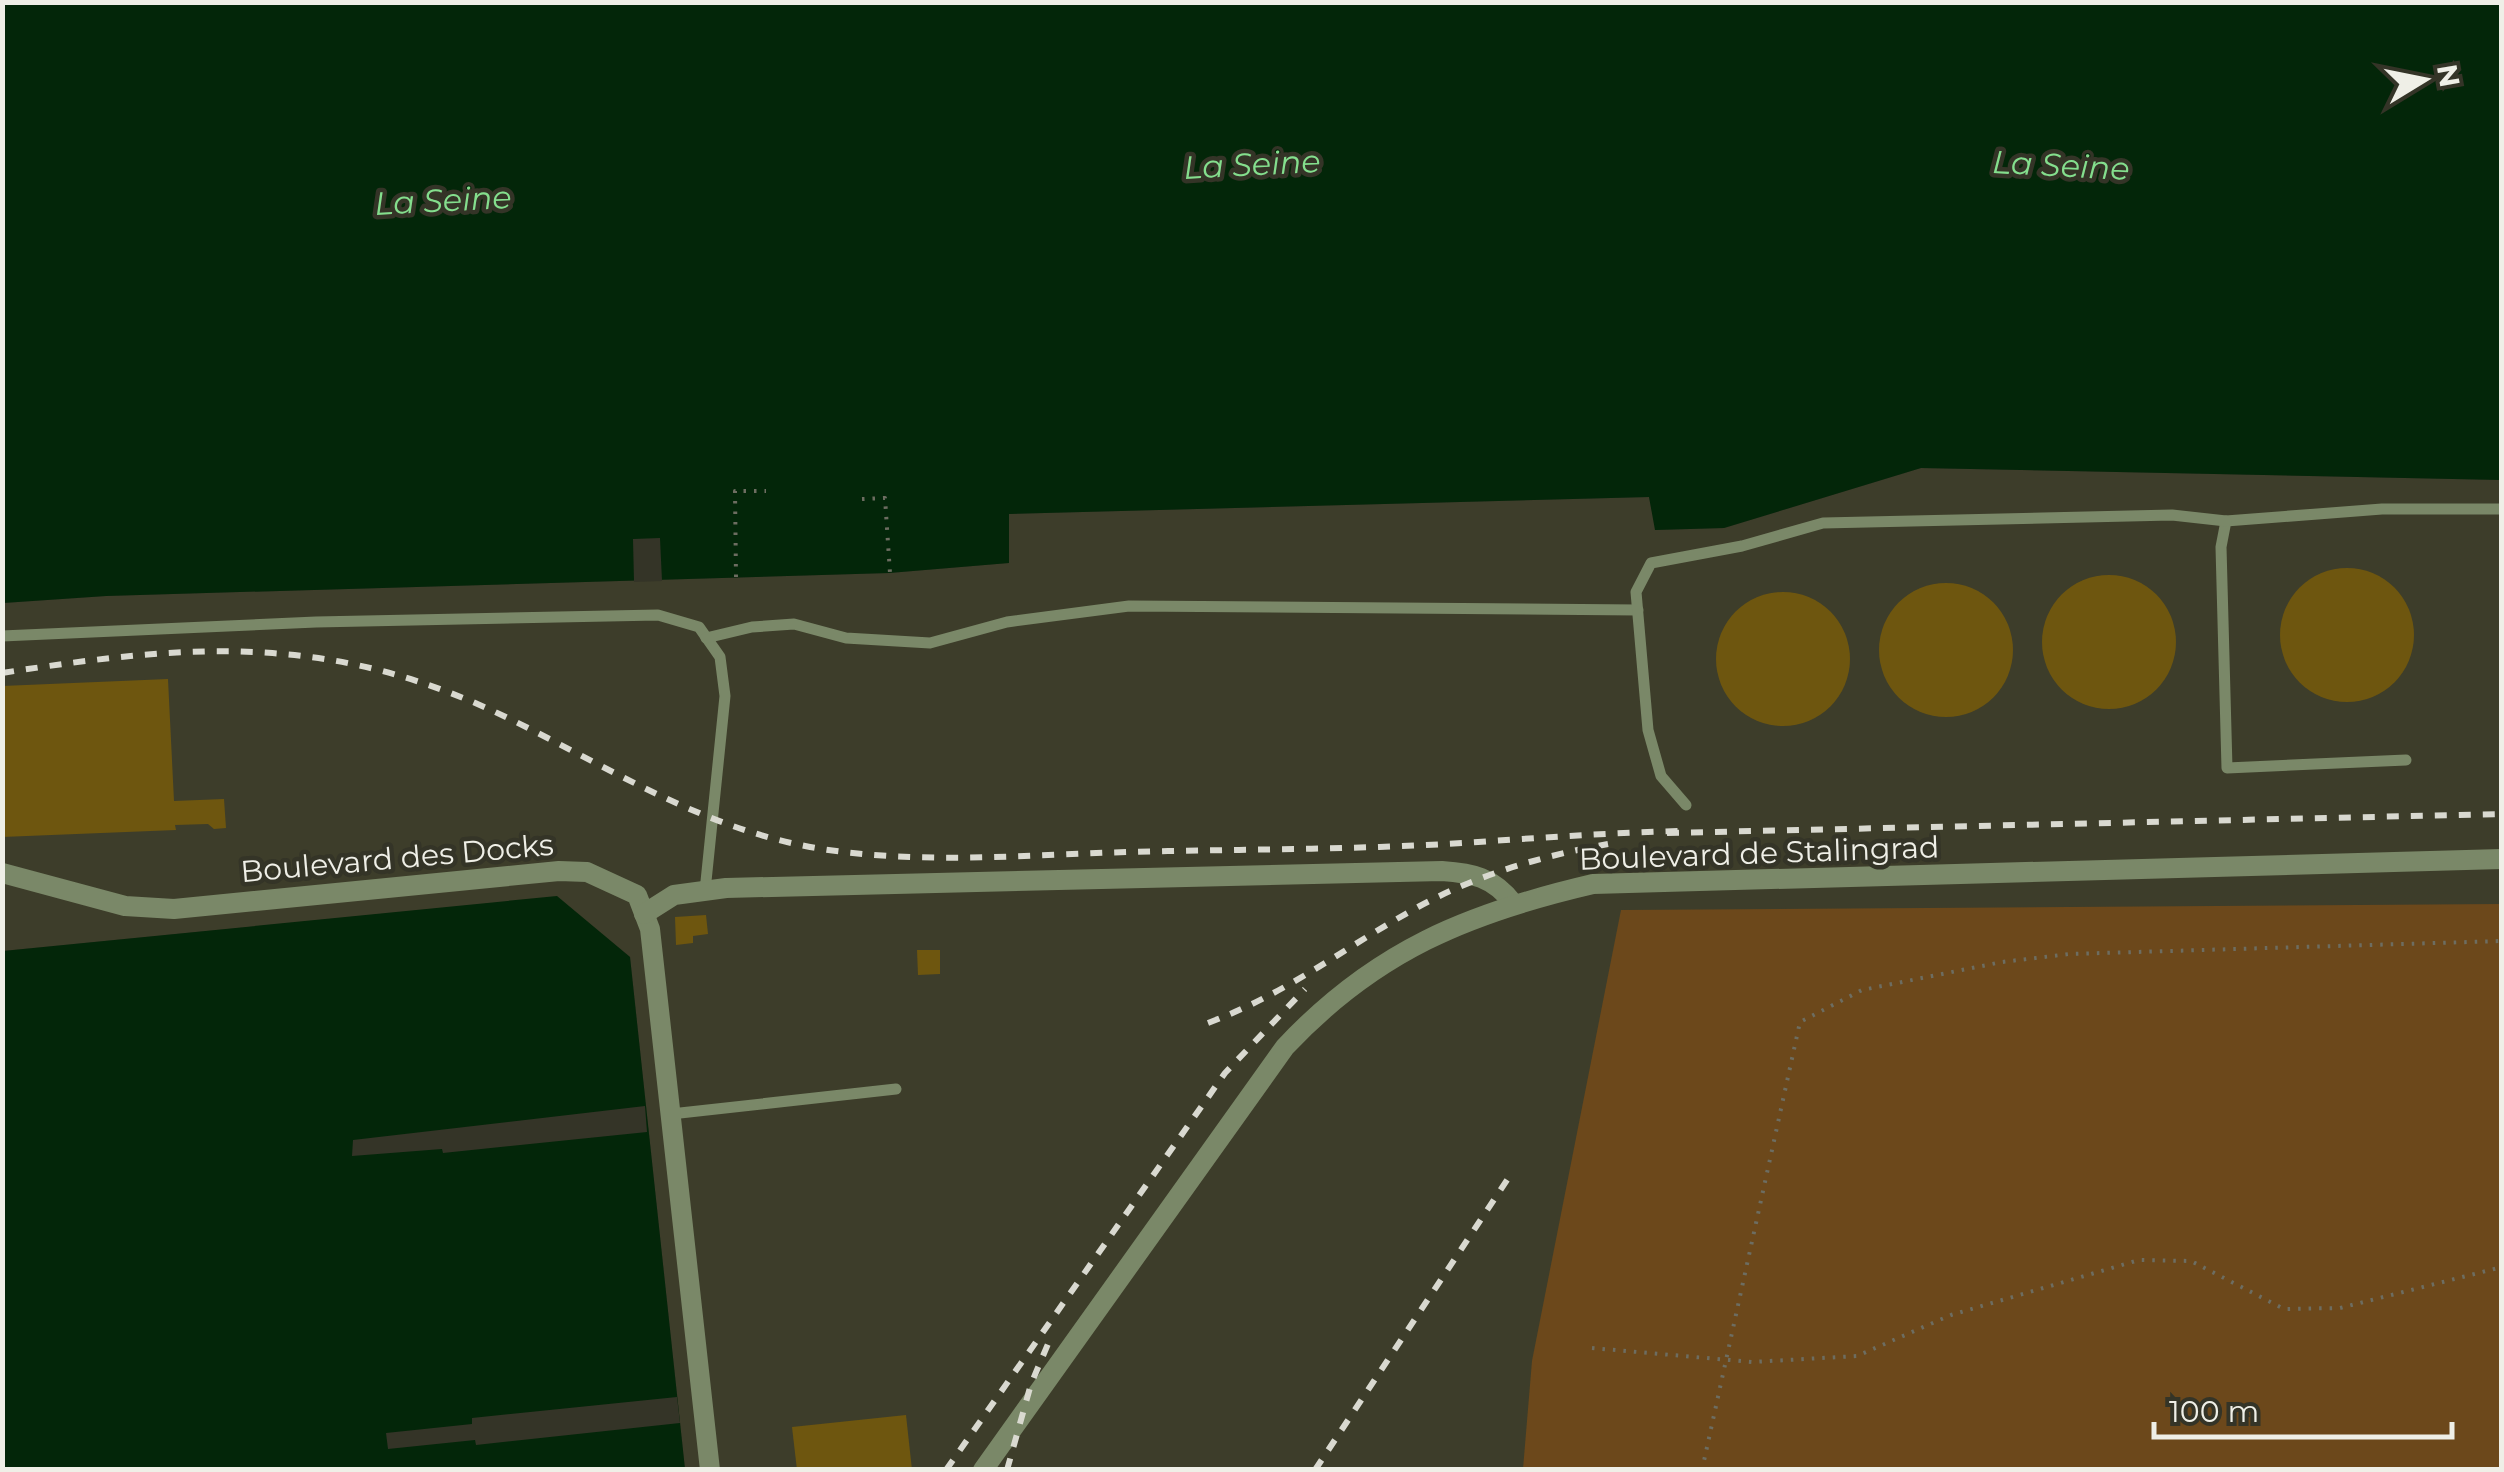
<svg xmlns="http://www.w3.org/2000/svg" width="2504" height="1472" viewBox="0 0 2504 1472" font-family="Montserrat,sans-serif">
<style>
.built{fill:#3d3d2a}
.green{fill:#6c481b}
.water{fill:#032609}
.pier{fill:#343427}
.building{fill:#6e560f}
.lines{fill:none;stroke-linecap:round;stroke-linejoin:round}
.path{stroke:#6d6d61;stroke-width:4;stroke-dasharray:2.5 8;stroke-linecap:butt}
.service{stroke:#7a8868;stroke-width:11}
.minor{stroke:#7a8868;stroke-width:20}
.tertiary{stroke:#7a8868;stroke-width:20}
.rail{stroke:#d9d9d0;stroke-width:6;stroke-dasharray:12 12;stroke-linecap:butt}
.labels{text-anchor:middle;dominant-baseline:central;stroke-width:9;stroke-linejoin:round;paint-order:stroke}
.street-label{font-size:30px;fill:#efefe7;stroke:#343427}
.water-label{font-size:32px;font-style:italic;fill:#84de8d;stroke:#343427}
</style>
<rect width="100%" height="100%" fill="#343427"/>
<path class="built" d="M1921,468l580,12v989h-1816l-55,-512 -73,-60 -554,54v-348l103,-7 783,-23 119,-10v-49l641,-17 7,33 68,-2z"/>
<path class="green" d="M2501,904v565h-978l9,-108 89,-451z"/>
<g class="water">
<path d="M3,3h2498v477l-580,-12 -197,60 -69,2 -6,-33 -640,17v49l-120,10 -783,23 -103,7z"/>
<path d="M557,896l73,61 55,512 -682,1v-519z"/>
</g>
<g class="pier">
<path d="M660,538l2,43 -28,1 -1,-43z"/>
<path d="M645,1106l2,26 -204,21 -1,-4 -90,7 1,-16z"/>
<path d="M677,1397l3,26 -204,22 -1,-5 -87,9 -2,-16 86,-9v-6z"/>
</g>
<g class="building">
<circle cx="2347" cy="635" r="67"/>
<circle cx="2109" cy="642" r="67"/>
<circle cx="1946" cy="650" r="67"/>
<circle cx="1783" cy="659" r="67"/>
<path d="M168,679l6,122 50,-2 2,29 -12,1 -6,-5 -33,1 1,5 -174,7v-151z"/>
<path d="M706,915l2,19 -15,2v7l-17,2 -1,-28z"/>
<path d="M917,950h23v24l-22,1z"/>
<path d="M906,1415l6,55h-115l-5,-43z"/>
</g>
<g class="lines">
<g class="path">
<path d="M862,499l23,-1 5,75"/>
<path d="M736,577l-1,-86h31"/>
<path d="M1592,1348l160,14 105,-6 94,-41 188,-55 52,1 93,48 56,-1 162,-41"/>
<path d="M1702,1470l98,-448 62,-32 140,-28 67,-8 433,-13"/>
</g>
<g class="service">
<path d="M2,636l314,-14 342,-7 41,12 21,30 5,39 -20,195"/>
<path d="M706,638l46,-11 42,-3 52,14 84,5 77,-21 122,-16 509,4"/>
<path d="M2406,760l-179,8 -6,-221 5,-26 156,-12h120"/>
<path d="M1686,805l-25,-29 -13,-46 -12,-138 15,-29 91,-17 81,-23 349,-8 54,6"/>
<path d="M671,1114l225,-25"/>
</g>
<g class="minor">
<path d="M2,873l123,33 49,3 385,-38 28,1 50,23 13,34 60,541"/>
<path d="M644,914l30,-19 52,-7 716,-17c30,2 51,6 71,32"/>
</g>
<path class="tertiary" d="M983,1470l302,-423c90,-96 183,-134 308,-163l909,-25"/>
<g class="rail">
<path d="M2,673c192,-30 334,-41 514,49 99,49 189,107 300,126 101,17 209,7 311,4 112,-3 224,-2 336,-9 72,-5 143,-10 215,-12"/>
<path d="M1667,833l835,-19"/>
<path d="M1208,1023c80,-30 137,-76 210,-116 59,-32 123,-51 190,-63"/>
<path d="M946,1470l279,-397 80,-84"/>
<path d="M1007,1470l24,-86 20,-47"/>
<path d="M1315,1470l196,-296"/>
</g>
</g>
<g class="labels">
<g class="street-label">
<text transform="translate(1759 853) rotate(-2)">Boulevard de Stalingrad</text>
<text transform="translate(397 858) rotate(-5)">Boulevard des Docks</text>
</g>
<g class="water-label">
<text transform="translate(1252 164) rotate(-3)">La Seine</text>
<text transform="translate(2061 165) rotate(3)">La Seine</text>
<text transform="translate(443 200) rotate(-3)">La Seine</text>
</g>
</g>
<rect width="2504" height="1472" fill="none" stroke="#efefe7" stroke-width="10"/>
<g transform="translate(2424 80) rotate(80)" stroke="#343427" stroke-width="8" paint-order="stroke">
<path d="M0-8L18 38L0 25L-18 38Z" fill="#efefe7"/>
<text y="-15" font-size="28" font-weight="bold" text-anchor="middle" fill="#efefe7">N</text>
</g>
<path d="M2154 1422v15h298v-15" fill="none" stroke="#efefe7" stroke-width="5"/>
<text x="2169" y="1422" font-size="30" fill="#efefe7" stroke="#343427" stroke-width="8" paint-order="stroke">100 m</text>
</svg>
